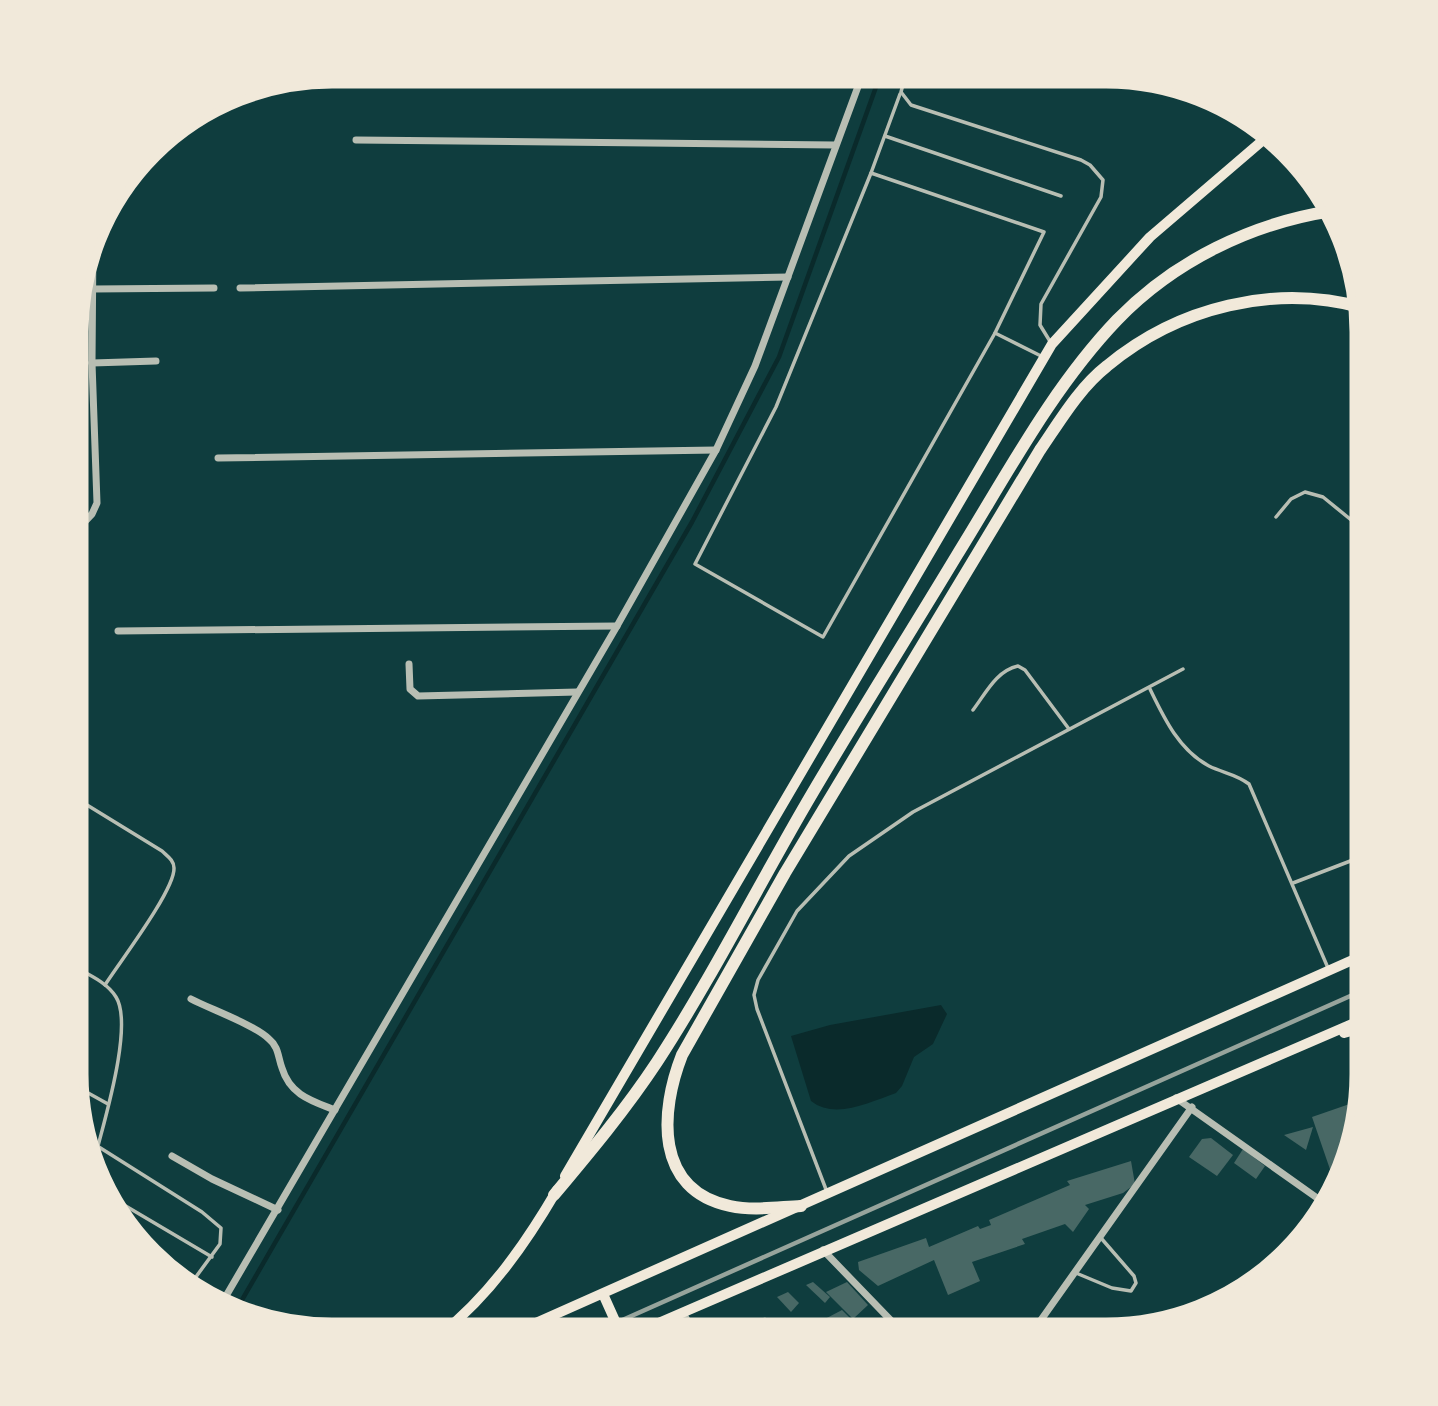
<svg xmlns="http://www.w3.org/2000/svg" width="1438" height="1406" viewBox="0 0 1438 1406" font-family="'Source Sans 3',sans-serif">
<style>
.water{fill:#0a2a2b}
.lines{fill:none;stroke-linecap:round;stroke-linejoin:round}
.stream{stroke:#0a2a2b;stroke-width:4.5}
.building{fill:#486865}
.service{stroke:#b8beb3;stroke-width:3.5}
.minor{stroke:#b8beb3;stroke-width:7}
.primary{stroke:#f1e9da;stroke-width:10}
.motorway{stroke:#f1e9da;stroke-width:12}
.rail{stroke:#97a49c;stroke-width:4.5}
.rim{fill:none;stroke:#f1e9da;stroke-width:9}
</style>
<rect width="100%" height="100%" fill="#0f3d3e"/>
<path class="water" d="M941,1005l6,9 -14,30 -19,13 -12,29 -6,7c-26,9 -61,27 -85,8l-20,-65 39,-11z"/>
<g class="lines">
<path class="stream" d="M235,1312l457,-790 87,-165 102,-284"/>
</g>
<g class="building">
<path d="M1364,1099l-21,76 -10,3 -21,-61z"/>
<path d="M1313,1127l-7,23 -22,-15z"/>
<path d="M1211,1138l22,17 -16,21 -28,-19 13,-18z"/>
<path d="M1243,1149l22,17 -9,13 -22,-16z"/>
<path d="M1131,1161l4,23 -12,9 -38,12 4,4 -16,23 -8,-8 -43,15 3,5 -53,18 8,19 -32,14 -14,-35 -56,26 -19,-16 -1,-8 68,-24 3,9 49,-21 2,3 11,-4 -2,-5 81,-35 -3,-4z"/>
<path d="M813,1282l17,15 -5,6 -19,-18z"/>
<path d="M847,1282l21,23 -15,14 -27,-27z"/>
<path d="M788,1292l11,11 -8,9 -14,-15z"/>
<path d="M842,1310l24,24h-58l-4,-4z"/>
<path d="M765,1317l19,17h-54z"/>
</g>
<g class="lines">
<g class="service">
<path d="M906,73l-5,19 10,13 170,55 9,5 13,15 -2,17 -60,107 -1,21 11,18"/>
<path d="M885,136l176,60"/>
<path d="M871,173l173,59 -49,101 -172,304 -128,-73 81,-157z"/>
<path d="M871,173l29,-79"/>
<path d="M995,333l48,24"/>
<path d="M1276,517l15,-18 14,-7 18,5 43,35"/>
<path d="M1150,689c14,29 29,61 59,77 14,7 27,8 40,18l79,184"/>
<path d="M973,710c13,-17 23,-39 45,-44l7,4 44,59"/>
<path d="M74,797l88,54c5,5 12,9 12,17 1,22 -55,95 -69,117"/>
<path d="M1293,883l73,-28"/>
<path d="M73,966c14,8 34,16 43,31 17,27 -10,118 -18,149"/>
<path d="M72,1084l36,20"/>
<path d="M83,1137l119,75 19,16 -1,16 -30,41"/>
<path d="M102,1192l110,65"/>
<path d="M827,1192l-70,-183 -3,-14 4,-15 39,-69 52,-55 64,-44 270,-143"/>
<path d="M1076,1273l36,15 19,3 5,-8 -2,-7 -33,-38"/>
</g>
<g class="minor">
<path d="M356,140l479,5"/>
<path d="M240,288l548,-11"/>
<path d="M93,289l121,-1"/>
<path d="M92,363l64,-2"/>
<path d="M218,458l498,-8"/>
<path d="M75,532l17,-18 5,-11 -5,-140 1,-124"/>
<path d="M118,631l499,-5"/>
<path d="M409,664l1,25 8,7 159,-4"/>
<path d="M191,999c19,10 64,26 78,40 10,8 9,19 13,29 8,27 30,33 53,42"/>
<path d="M1176,1098l151,107"/>
<path d="M172,1156l40,23 66,31"/>
<path d="M823,1250l81,84"/>
<path d="M1261,1283l60,-82"/>
<path d="M219,1308l398,-682 99,-176 39,-84 108,-293"/>
<path d="M683,1313l12,21"/>
<path d="M1031,1334l161,-227"/>
</g>
<g class="primary">
<path d="M1344,1033l22,-6"/>
<path d="M565,1176l487,-832 98,-107 119,-102"/>
<path d="M603,1294l18,40"/>
<path d="M441,1334c49,-39 85,-91 116,-144"/>
<path d="M511,1334l855,-380"/>
<path d="M633,1334l733,-316"/>
</g>
<g class="motorway">
<path d="M554,1195c36,-43 72,-86 103,-133 54,-83 99,-172 149,-258 49,-84 101,-166 151,-249 49,-79 95,-167 160,-235 57,-59 135,-97 215,-109"/>
<path d="M801,1206c-23,1 -48,5 -71,0 -76,-16 -70,-95 -48,-151l103,-182 255,-423c20,-29 39,-62 67,-84 71,-59 168,-83 257,-58"/>
</g>
<path class="rail" d="M591,1334l775,-345"/>
</g>
<path d="M0 0H1438V1406H0ZM332 84H1106A248 248 0 0 1 1354 332V1074A248 248 0 0 1 1106 1322H332A248 248 0 0 1 84 1074V332A248 248 0 0 1 332 84Z" fill="#f1e9da" fill-rule="evenodd"/>
<path class="rim" d="M332 84H1106A248 248 0 0 1 1354 332V1074A248 248 0 0 1 1106 1322H332A248 248 0 0 1 84 1074V332A248 248 0 0 1 332 84Z"/>
</svg>
